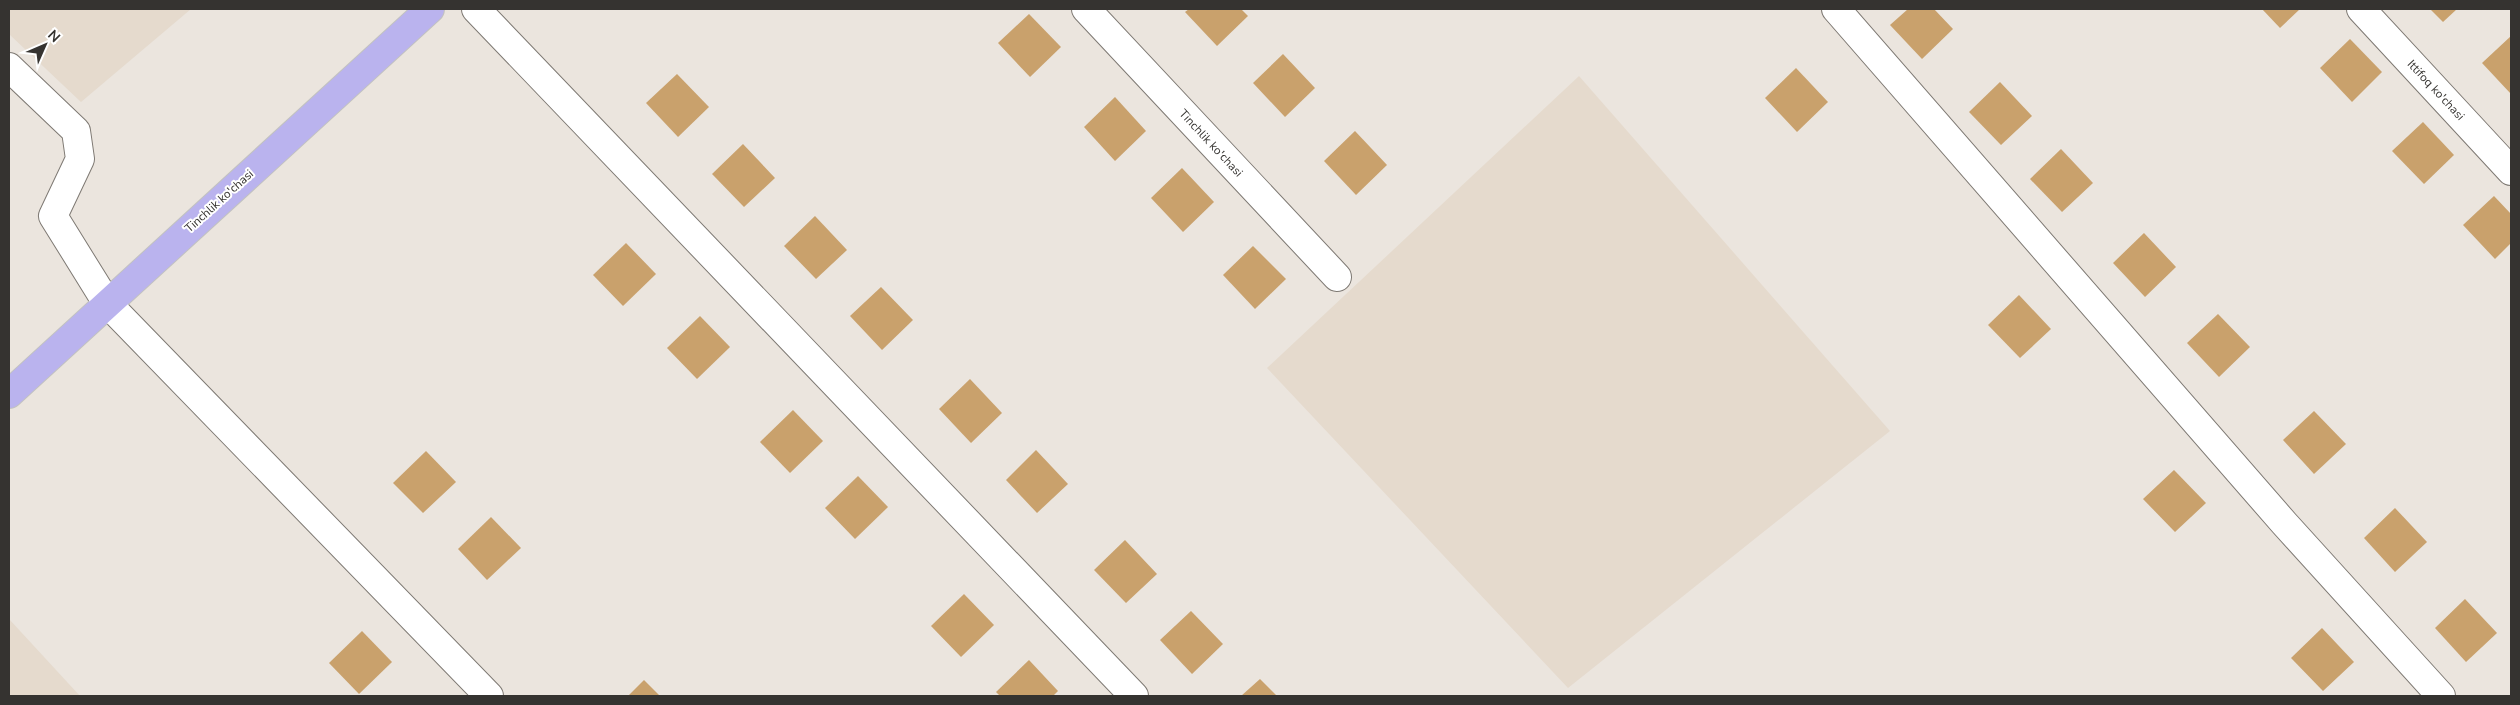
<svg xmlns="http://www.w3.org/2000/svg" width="2520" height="705" viewBox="0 0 2520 705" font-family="'Nunito Sans',sans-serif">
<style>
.built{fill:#e5dacd}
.building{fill:#c9a16c}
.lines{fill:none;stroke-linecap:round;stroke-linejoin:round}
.minor-casing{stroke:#7e7973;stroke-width:30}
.major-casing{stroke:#c2c2c1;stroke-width:30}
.minor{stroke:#fff;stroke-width:28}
.major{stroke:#bab3ee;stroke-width:28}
.labels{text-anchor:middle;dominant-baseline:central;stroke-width:4;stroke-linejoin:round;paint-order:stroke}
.street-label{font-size:12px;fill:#353330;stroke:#fff}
</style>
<rect width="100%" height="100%" fill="#ebe5de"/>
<g class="built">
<path d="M9,9h182l-110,93 -72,-68z"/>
<path d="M1579,76l311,355 -322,257 -301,-320z"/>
<path d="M9,619l71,77h-71z"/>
</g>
<g class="building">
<path d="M1189,9h52l7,7 -31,30 -32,-34z"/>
<path d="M1908,9h26l19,20 -31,30 -32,-34z"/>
<path d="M2262,9h38l-20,19z"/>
<path d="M2430,9h27l-14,13z"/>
<path d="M1029,14l32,33 -31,30 -32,-34z"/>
<path d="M2511,36v58l-29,-31z"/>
<path d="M2350,39l32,33 -30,30 -32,-34z"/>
<path d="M1283,54l32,34 -30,29 -32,-34z"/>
<path d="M1796,68l32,34 -31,30 -32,-34z"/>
<path d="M677,74l32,33 -31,30 -32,-34z"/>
<path d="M2000,82l32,34 -31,29 -32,-33z"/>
<path d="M1115,97l31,34 -31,30 -31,-34z"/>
<path d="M2423,122l31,33 -30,29 -32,-33z"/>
<path d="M1355,131l32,34 -31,30 -32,-34z"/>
<path d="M743,144l32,34 -31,29 -32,-33z"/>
<path d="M2061,149l32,34 -31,29 -32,-33z"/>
<path d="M1182,168l32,34 -31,30 -32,-34z"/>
<path d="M2494,196l17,18v29l-16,16 -32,-34z"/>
<path d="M815,216l32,34 -31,29 -32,-33z"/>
<path d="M2144,233l32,34 -31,30 -32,-34z"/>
<path d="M626,243l30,31 -33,32 -30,-31z"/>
<path d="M1253,246l33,33 -31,30 -32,-34z"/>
<path d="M881,287l32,33 -31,30 -32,-34z"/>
<path d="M2019,295l32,34 -31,29 -32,-33z"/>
<path d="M2218,314l32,33 -31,30 -32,-34z"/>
<path d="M700,316l30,31 -33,32 -30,-31z"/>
<path d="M970,379l32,34 -31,30 -32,-34z"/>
<path d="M793,410l30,31 -33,32 -30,-31z"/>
<path d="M2314,411l32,33 -32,30 -31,-34z"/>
<path d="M1036,450l32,34 -31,29 -31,-33z"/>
<path d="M426,451l30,31 -33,31 -30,-30z"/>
<path d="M2174,470l32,33 -31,29 -32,-33z"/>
<path d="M858,476l30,31 -33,32 -30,-31z"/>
<path d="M2395,508l32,34 -32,30 -31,-34z"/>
<path d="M491,517l30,31 -34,32 -29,-31z"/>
<path d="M1125,540l32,34 -31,29 -32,-33z"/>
<path d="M964,594l30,31 -33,32 -30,-31z"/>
<path d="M2465,599l32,34 -31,29 -31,-34z"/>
<path d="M1191,611l32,33 -31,30 -32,-34z"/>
<path d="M2322,628l32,34 -31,29 -32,-33z"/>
<path d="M362,631l30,31 -33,32 -30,-31z"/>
<path d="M1029,660l29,31 -5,5h-53l-4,-4z"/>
<path d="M1260,679l17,17h-36z"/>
<path d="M644,680l16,16h-32z"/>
</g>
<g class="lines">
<g class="minor-casing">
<g id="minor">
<path d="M476,9l658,687"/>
<path d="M1086,9l251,268"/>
<path d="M1836,9l448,514 157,173"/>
<path d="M2361,9l150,162"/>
<path d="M9,67l67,64 4,28 -27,57 54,87 382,393"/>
</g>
</g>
<g class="major-casing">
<path id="major" d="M9,394l421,-385"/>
</g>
<use href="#minor" class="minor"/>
<use href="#major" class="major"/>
</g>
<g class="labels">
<g class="street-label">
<text transform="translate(2436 90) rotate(47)">Ittifoq ko'chasi</text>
<text transform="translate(1211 143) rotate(47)">Tinchlik ko'chasi</text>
<text transform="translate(219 201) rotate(-42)">Tinchlik ko'chasi</text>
</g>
</g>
<rect width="2520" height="705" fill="none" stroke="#353330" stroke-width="20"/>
<g transform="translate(45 45) rotate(45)" stroke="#ffffff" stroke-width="4" paint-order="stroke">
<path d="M0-4L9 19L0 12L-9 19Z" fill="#353330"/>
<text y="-8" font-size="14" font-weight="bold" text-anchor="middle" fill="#353330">N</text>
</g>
</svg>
